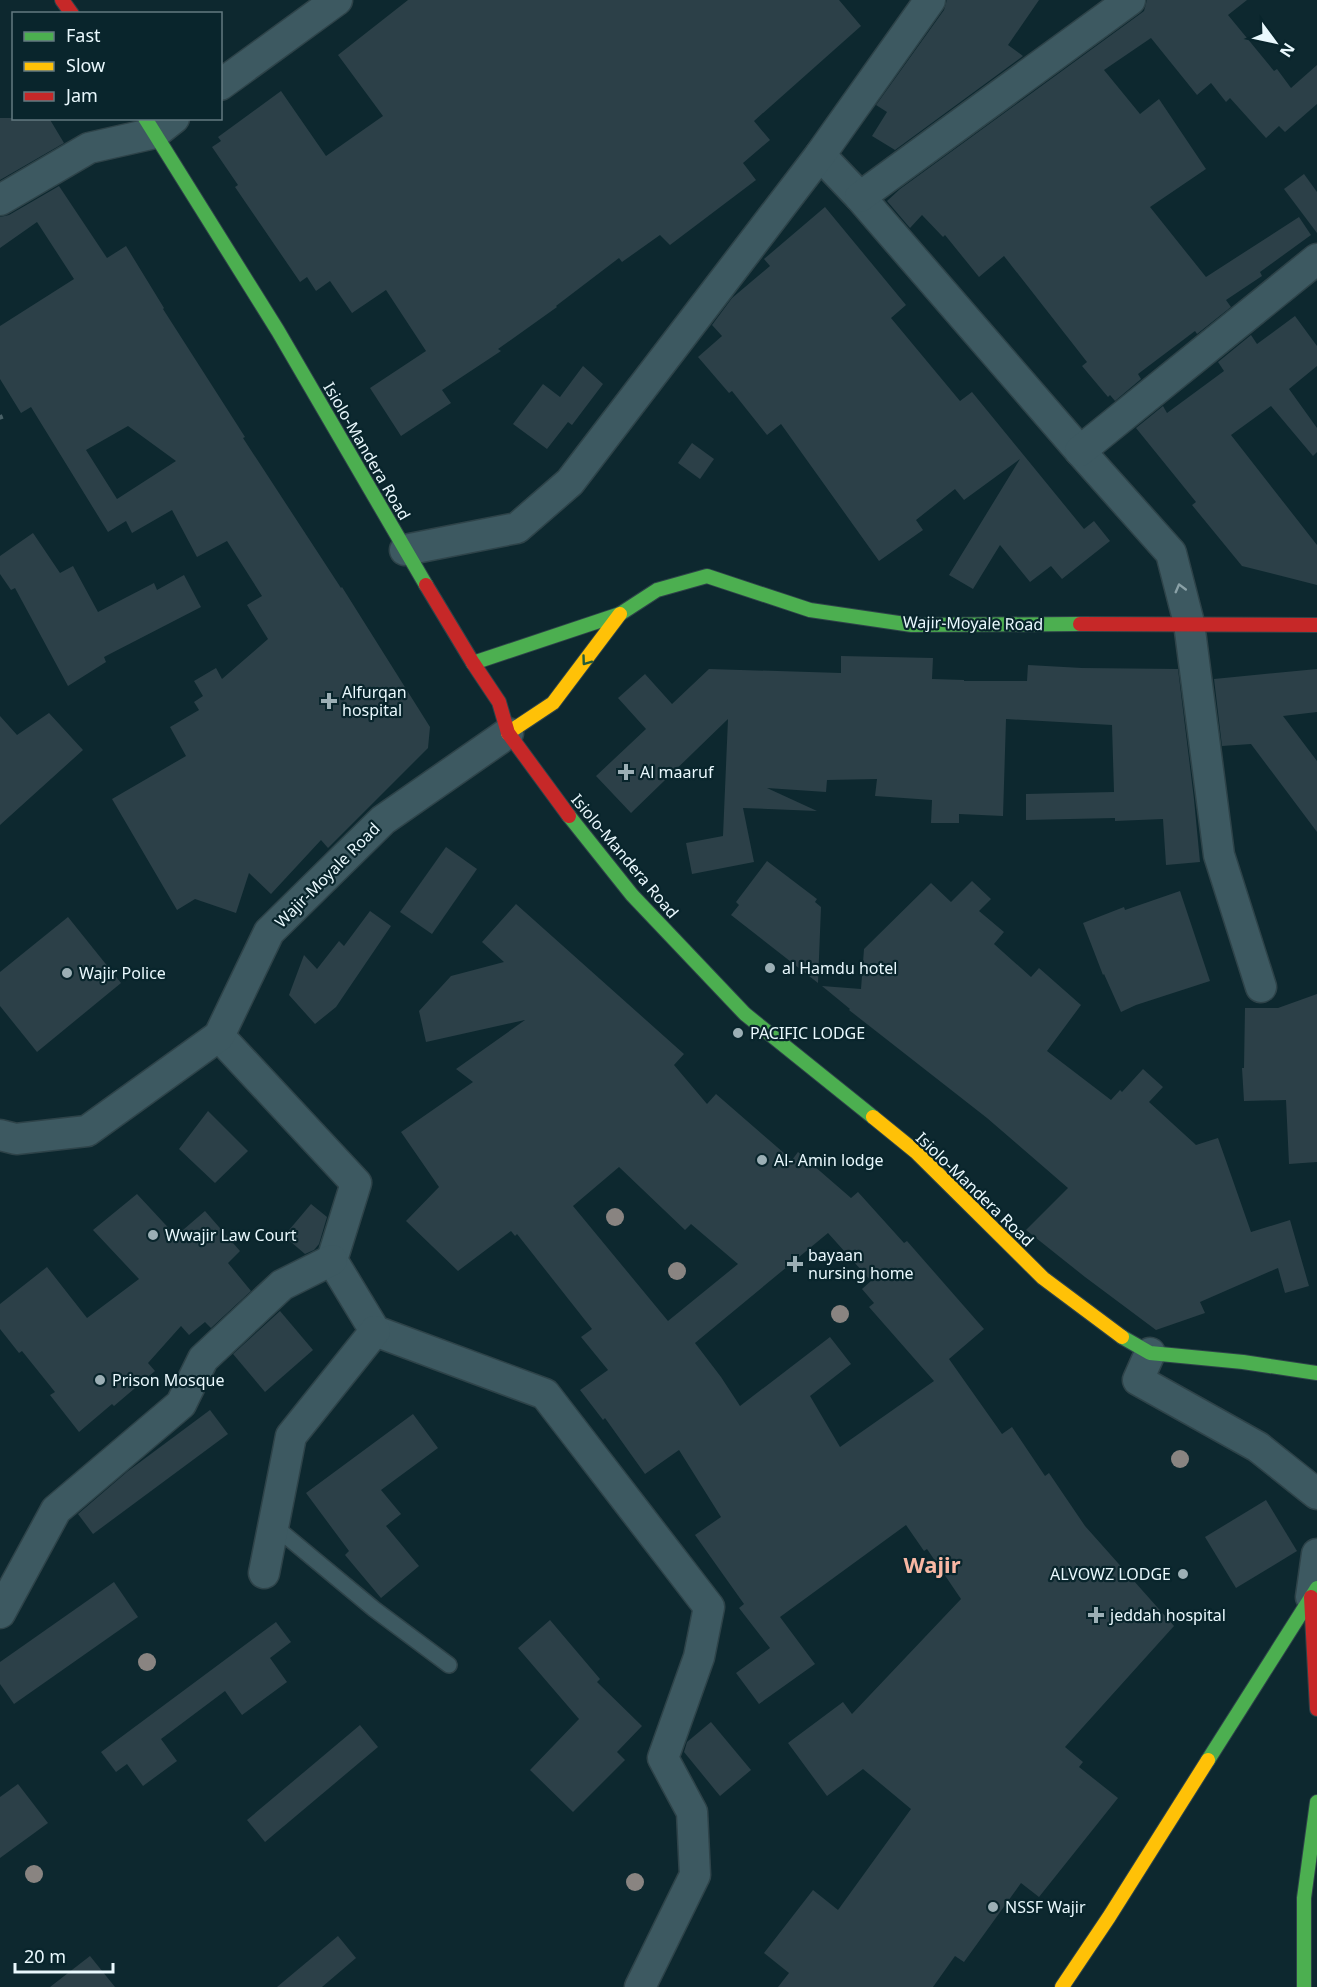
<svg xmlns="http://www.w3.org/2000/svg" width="1317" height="1987" viewBox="0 0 1317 1987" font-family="'Noto Sans',sans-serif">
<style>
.building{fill:#2c4048;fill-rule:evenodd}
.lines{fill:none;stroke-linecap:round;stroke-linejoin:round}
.lane-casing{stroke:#2e4349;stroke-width:18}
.street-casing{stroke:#2e4349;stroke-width:33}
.fast-casing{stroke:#2e4349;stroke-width:16}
.slow-casing{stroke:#2e4349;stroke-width:16}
.jam-casing{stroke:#2e4349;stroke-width:16}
.path{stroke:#496066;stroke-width:4;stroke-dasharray:4.5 4.5;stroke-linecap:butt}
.lane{stroke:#3d5961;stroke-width:15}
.street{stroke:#3d5961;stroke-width:30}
.fast{stroke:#4caf50;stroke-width:14}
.slow{stroke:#ffc107;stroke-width:14}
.jam{stroke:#c62828;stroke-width:14}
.tree{fill:#898481}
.oneway{stroke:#8aa1a7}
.oneway2{stroke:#245c3a}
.poi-dot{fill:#9cafb5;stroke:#09252c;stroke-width:2}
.labels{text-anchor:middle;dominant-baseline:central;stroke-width:4.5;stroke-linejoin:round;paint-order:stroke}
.street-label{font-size:16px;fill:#e9f8fd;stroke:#09252c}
.poi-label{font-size:16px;fill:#e9f8fd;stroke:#09252c;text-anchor:start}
.district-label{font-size:22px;font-weight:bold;fill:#f8b8a4;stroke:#09252c}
</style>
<rect width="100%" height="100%" fill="#0d282f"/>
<g class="building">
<path d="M408,0h431l22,26 -107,95 16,19 -27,23 13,17 -86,65 -10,-10 -38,27 -3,-4 -63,48 1,1 -59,42 3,2 -59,39 9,13 -50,33 -31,-48 56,-37 -40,-61 -34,23 -22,-32 -14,10 -9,-14 -7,5 -65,-95 3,-2 -26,-38 9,-6 -3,-4 63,-46 45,65 57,-40 -45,-61z"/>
<path d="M947,0h92l-31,45 15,11 -128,94 -23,-14 15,-24 -11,-7 68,-95z"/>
<path d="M1147,0h100l-19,15 46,56 3,-2 14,19 26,-23v39l-32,28 -6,-6 -13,12 -36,-40 -4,4 -15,-19 -14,12 -46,-57 -47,32 36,44 19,-15 47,70 -56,38 56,70 93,-60 12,18 -51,37 2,4 -36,24 5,7 -34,27 -2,-3 -57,43 3,5 -26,22 -5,-6 -2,2 -26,-31 5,-4 -83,-106 -25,21 -34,-42 -2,2 -21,-22 -12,13 -23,-27 13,-12 240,-175 4,-3z"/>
<path d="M0,118h49l15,25 -64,37z"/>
<path d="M1304,174l13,18v41l-33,-44z"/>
<path d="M59,186l48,72 19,-12 38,62 -1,1 82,128 -2,1 98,150 1,-1 88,140 -2,21 -100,100 -7,-8 -50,54 -22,-21 -13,40 -41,-14 -18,11 -65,-111 74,-43 -16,-29 29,-17 -5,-8 9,-6 -9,-15 22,-13 6,11 46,-40 -21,-34 15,-9 -35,-55 -30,16 -25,-47 -40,23 -6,-12 -18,11 -77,-125 -10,6 -21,-34v-53l74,-47 -37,-57 -37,26v-31l9,-2zM128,426l48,35 -59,38 -31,-49z"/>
<path d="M825,207l81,98 -15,13 69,83 12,-9 112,137 10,-8 16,20 -48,38 -11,-13 -21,16 -30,-37 -27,44 -24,-14 71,-116 -56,41 -9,-11 -39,31 7,10 -44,31 -98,-137 -14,11 -35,-44 -3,2 -31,-36 24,-21 -10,-11 20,-27 38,-32 -6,-7z"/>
<path d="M1295,316l22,30v20l-28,23 28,39v24l-4,4 -42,-50 -40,29 86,110v40l-75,-19 -50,-61 4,-3 -60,-74 27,-22 4,7 57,-42 -6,-9 33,-27 6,9z"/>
<path d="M583,366l20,18 -31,41 -4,-3 -21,27 -34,-25 30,-40 17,13z"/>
<path d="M692,443l22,16 -14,20 -22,-16z"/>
<path d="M33,533l27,40 13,-7 25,46 56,-29 3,7 27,-15 17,32 -97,50 2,5 -38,24 -53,-98 -4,2 -11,-16v-18z"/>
<path d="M841,656l92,2 -1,21 32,1v1h63l1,-16 54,3 96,1 16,130 6,63 -34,3 -3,-46 -48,2v-3l-89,2v-26l88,-2 -2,-67 -106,-6 -3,97 -44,-2v9h-28l1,-23 -57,-4 2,-17 -50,1 -1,12 -59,-4 50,23 -74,-3 11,54 -62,12 -6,-31 37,-7 5,-117 -97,94 -35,-37 50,-47 -28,-31 27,-24 27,30 37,-35 132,4z"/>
<path d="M1317,669v43l-34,4 34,45v71l-66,-88 -29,2 -8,-67z"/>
<path d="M49,713l34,37 -83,75v-109l17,19z"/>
<path d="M446,847l31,22 -45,65 -32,-22z"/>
<path d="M767,861l50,38 -2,3 6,5 -3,76 -87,-68 8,-10 -3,-3z"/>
<path d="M972,881l19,18 -12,12 25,21 -10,12 37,33 8,-9 42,37 -34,46 64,49 9,-10 2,2 21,-23 20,18 -14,15 47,43 22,-7 33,94 39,-12 19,66 -24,7 -7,-25 -78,34 5,11 -49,17 -71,-53 -59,-47 42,-42 -81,-70 -138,-108 1,-1 -28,-23 39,3 3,-40 67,-66 20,19z"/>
<path d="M1180,891l30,90 -74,24 -15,7 -17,-38 -1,1 -20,-52 41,-16 1,3z"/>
<path d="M516,904l168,150 -10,11 33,39 9,-10 76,66 6,-8 53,46 7,-6 46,51 3,-2 77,88 -35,30 53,75 10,-7 33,49 4,-3 36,53 89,100 -109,121 18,15 -4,5 39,31 -79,99 -18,-14 -57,79 -9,-6 -22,31h-155l11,-14 -25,-20 49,-63 25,20 73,-101 -48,-40 -36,27 -39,-53 55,-41 9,12 109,-115 -34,-50 -3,2 -18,-26 -126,92 35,47 -56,40 -23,-31 34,-25 -31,-40 5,-4 -49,-69 26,-18 -42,-67 -34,24 -40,-56 -2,2 -23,-30 28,-20 -27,-33 11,-8 -75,-95 -2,2 -4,-5 -53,40 -52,-50 33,-34 -38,-55 72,-50 -17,-13 69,-49 -99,22 -7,-31 32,-35 53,-14 -22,-20zM619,1167l66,63 6,-6 47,40 -70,57 -95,-115zM828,1233l43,48 -9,8 12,14 -5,4 65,74 -94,66 -30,-51 41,-32 -21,-27 -90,69 -19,-29 -26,-34z"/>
<path d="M370,911l21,15 -55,81 -21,17 -26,-29 15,-40 13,14 22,-28 5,5z"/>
<path d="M68,917l53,66 -84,69 -37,-46v-34z"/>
<path d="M1317,994v168l-28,2 -3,-64 -42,1 -2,-33h2l1,-60h33z"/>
<path d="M208,1111l40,40 -33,32 -36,-34z"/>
<path d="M137,1194l39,42 29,-25 35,40 -12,12 23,28 -40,37 -6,-6 -16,13 -8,-9 -33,37 7,8 -41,35 -2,-2 -33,28 -29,-37 5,-3 -33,-41 -3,2 -19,-24v-25l47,-37 40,51 52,-39 -46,-49z"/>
<path d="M311,1204l16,13 -8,27 -5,6 -9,4 -21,-18z"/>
<path d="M280,1311l33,39 -48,42 -32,-38z"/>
<path d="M210,1410l18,24 -135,100 -15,-20 50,-43z"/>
<path d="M413,1414l25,34 -57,42 20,24 -15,12 33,40 -38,32 -36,-43 4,-4 -43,-58z"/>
<path d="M1266,1500l31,51 -61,37 -31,-51z"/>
<path d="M114,1582l24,35 -124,87 -14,-20v-22z"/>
<path d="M550,1620l50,59 -3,3 45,44 -25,26 8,8 -52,52 -43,-42 49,-51 -61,-71z"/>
<path d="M276,1622l15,20 -21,16 17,24 -45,33 -17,-24 -64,48 16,22 -34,25 -16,-22 -11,8 -15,-20z"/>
<path d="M711,1722l40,48 -31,26 -36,-44 3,-10z"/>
<path d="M360,1725l18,22 -113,95 -18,-22z"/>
<path d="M18,1784l30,39 -48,35v-61z"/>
<path d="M338,1936l18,22 -34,29h-45z"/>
<path d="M90,1956l25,31h-65z"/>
</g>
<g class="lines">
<g class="lane-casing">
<path id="lane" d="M273,1525l101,84 75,56"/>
</g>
<g class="street-casing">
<g id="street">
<path d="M220,85l117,-85"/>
<path d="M820,155l40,42 220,254 91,102 18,70 30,232 42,132"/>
<path d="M860,197l270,-197"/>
<path d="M0,200l89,-52 66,-15 19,-15"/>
<path d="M1080,451l237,-192"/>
<path d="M405,550l112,-22 53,-46 250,-327 110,-155"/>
<path d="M219,1036l137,147 -24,77 43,71 170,63 164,213 -10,50 -36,101 29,54 3,63 -55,112"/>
<path d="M0,1135l16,4 71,-8 132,-95 50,-104 114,-112 125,-87"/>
<path d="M1150,1353l-12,27 120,67 59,47"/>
<path d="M264,1573l27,-137 84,-105"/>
<path d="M1311,1597l6,-43"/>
<path d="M0,1613l56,-103 125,-106 22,-45 79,-74 50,-25"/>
</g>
</g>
<g class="fast-casing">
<g id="fast">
<path d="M145,118l133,213 148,254"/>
<path d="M473,663l147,-49 37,-24 50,-14 103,34 102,15 168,-1"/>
<path d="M569,816l63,79 113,119 128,103"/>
<path d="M1122,1337l28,16 93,9 74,11"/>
<path d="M1208,1760l109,-172"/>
<path d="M1304,1987v-89l13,-96"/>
</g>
</g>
<g class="slow-casing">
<g id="slow">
<path d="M508,733l45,-30 67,-89"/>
<path d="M873,1117l43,35 127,126 79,59"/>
<path d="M1062,1987l47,-70 99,-157"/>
</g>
</g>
<g class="jam-casing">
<g id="jam">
<path d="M62,0l10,14"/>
<path d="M426,585l47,78 26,39 9,31 61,83"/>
<path d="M1080,624l237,1"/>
<path d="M1311,1597l6,112"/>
</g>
</g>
<path class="path" d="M0,415l2,5"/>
<use href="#lane" class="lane"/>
<use href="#street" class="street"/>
<use href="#fast" class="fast"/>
<use href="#slow" class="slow"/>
<use href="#jam" class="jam"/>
</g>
<g class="tree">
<circle cx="615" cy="1217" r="9"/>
<circle cx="677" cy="1271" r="9"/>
<circle cx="840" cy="1314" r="9"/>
<circle cx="1180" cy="1459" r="9"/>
<circle cx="147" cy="1662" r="9"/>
<circle cx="34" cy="1874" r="9"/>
<circle cx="635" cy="1882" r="9"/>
</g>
<defs><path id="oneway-chevron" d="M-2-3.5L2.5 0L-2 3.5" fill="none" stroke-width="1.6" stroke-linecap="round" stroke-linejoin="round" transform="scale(1.5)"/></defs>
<use class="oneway" href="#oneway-chevron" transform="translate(1180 588) rotate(-105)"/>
<use class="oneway2" href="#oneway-chevron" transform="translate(586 661) rotate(126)"/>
<g class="poi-dot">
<path d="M326 692h6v6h6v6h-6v6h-6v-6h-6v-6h6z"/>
<path d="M623 763h6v6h6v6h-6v6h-6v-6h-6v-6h6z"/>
<circle cx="770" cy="968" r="6"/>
<circle cx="67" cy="973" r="6"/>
<circle cx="738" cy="1033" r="6"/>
<circle cx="762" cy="1160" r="6"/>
<circle cx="153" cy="1235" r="6"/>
<path d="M792 1255h6v6h6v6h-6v6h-6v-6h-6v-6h6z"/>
<circle cx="100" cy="1380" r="6"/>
<circle cx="1183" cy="1574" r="6"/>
<path d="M1093 1606h6v6h6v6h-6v6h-6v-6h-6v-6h6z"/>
<circle cx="993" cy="1907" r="6"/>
</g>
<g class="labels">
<g class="street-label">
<text transform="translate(367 451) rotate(60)">Isiolo-Mandera Road</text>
<text transform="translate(973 623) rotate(1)">Wajir-Moyale Road</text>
<text transform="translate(625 856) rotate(50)">Isiolo-Mandera Road</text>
<text transform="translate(327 875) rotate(-45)">Wajir-Moyale Road</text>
<text transform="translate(975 1189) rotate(44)">Isiolo-Mandera Road</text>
</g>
<g class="poi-label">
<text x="342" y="692">Alfurqan<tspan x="342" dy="18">hospital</tspan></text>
<text x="640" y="772">Al maaruf</text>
<text x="782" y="968">al Hamdu hotel</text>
<text x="79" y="973">Wajir Police</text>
<text x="750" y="1033">PACIFIC LODGE</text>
<text x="774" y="1160">Al- Amin lodge</text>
<text x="165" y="1235">Wwajir Law Court</text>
<text x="808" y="1255">bayaan<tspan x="808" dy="18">nursing home</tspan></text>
<text x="112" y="1380">Prison Mosque</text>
<text x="1171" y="1574" text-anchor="end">ALVOWZ LODGE</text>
<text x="1110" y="1615">jeddah hospital</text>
<text x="1005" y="1907">NSSF Wajir</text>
</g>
<g class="district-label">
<text x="932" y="1564">Wajir</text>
</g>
</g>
<rect x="12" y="12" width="210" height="108" fill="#09252c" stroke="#637980" stroke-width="1.5"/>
<rect x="24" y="32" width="30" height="9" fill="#4caf50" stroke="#637980" stroke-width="1.5"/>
<text x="66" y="42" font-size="18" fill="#e9f8fd">Fast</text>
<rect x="24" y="62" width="30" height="9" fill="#ffc107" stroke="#637980" stroke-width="1.5"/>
<text x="66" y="72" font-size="18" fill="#e9f8fd">Slow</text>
<rect x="24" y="92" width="30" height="9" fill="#c62828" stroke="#637980" stroke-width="1.5"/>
<text x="66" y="102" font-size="18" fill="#e9f8fd">Jam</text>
<g transform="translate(1275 42) rotate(123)" stroke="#09252c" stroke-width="4.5" paint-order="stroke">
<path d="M0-4.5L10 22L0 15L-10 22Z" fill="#e9f8fd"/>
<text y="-9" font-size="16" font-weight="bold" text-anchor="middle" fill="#e9f8fd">N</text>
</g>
<path d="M15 1963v9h98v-9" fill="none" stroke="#e9f8fd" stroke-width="3"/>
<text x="24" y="1963" font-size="18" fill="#e9f8fd" stroke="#09252c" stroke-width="4.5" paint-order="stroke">20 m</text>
</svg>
